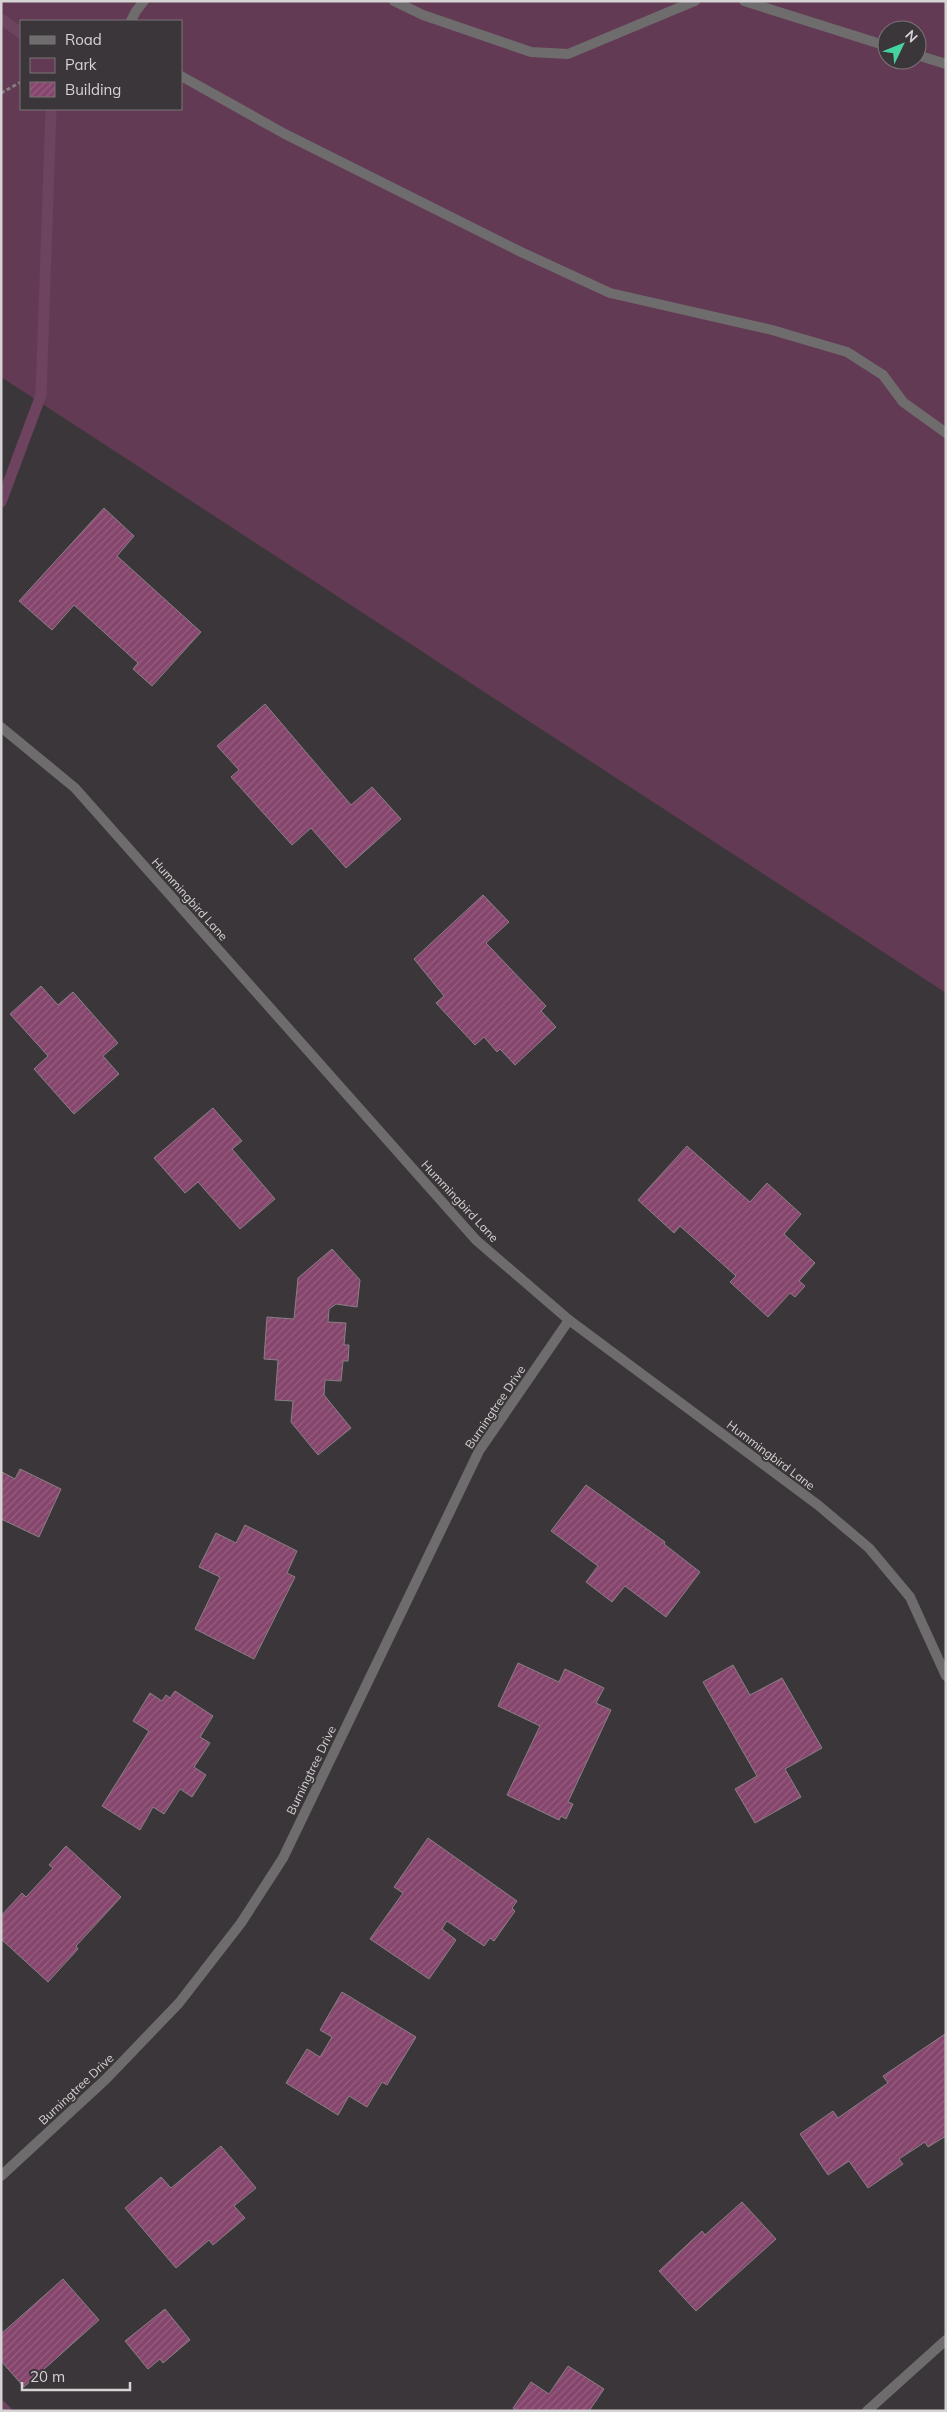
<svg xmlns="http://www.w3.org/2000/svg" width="947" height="2412" viewBox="0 0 947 2412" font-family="Mulish,sans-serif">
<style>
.green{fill:#633a53;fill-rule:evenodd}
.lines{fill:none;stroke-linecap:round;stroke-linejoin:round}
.stream{stroke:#6e4360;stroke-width:11}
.building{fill:url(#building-hatch);stroke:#888185}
.path{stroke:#817d7f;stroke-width:3;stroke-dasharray:4 2.5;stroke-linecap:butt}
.service{stroke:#6f6c6d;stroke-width:10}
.minor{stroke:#6f6c6d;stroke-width:10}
.labels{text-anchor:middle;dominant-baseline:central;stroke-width:4;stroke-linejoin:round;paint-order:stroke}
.street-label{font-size:12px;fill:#d6d3d4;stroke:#3b3639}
</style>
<defs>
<pattern id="building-hatch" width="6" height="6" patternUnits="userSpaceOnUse" patternTransform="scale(1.25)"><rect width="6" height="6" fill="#85456c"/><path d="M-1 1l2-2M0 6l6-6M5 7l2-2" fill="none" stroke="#965f80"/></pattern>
</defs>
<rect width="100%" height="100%" fill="#3b3639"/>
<path class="green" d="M1,1h945v992l-945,-616zM21,21h160v88h-160zM887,30h30v30h-30z"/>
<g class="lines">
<g class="stream">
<path d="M1,19l20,14"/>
<path d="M1,502l40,-107 10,-286"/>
<path d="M1,2406l5,5"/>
</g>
</g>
<g class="building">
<path d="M104,508l30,28 -17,20 84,76 -49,54 -19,-17 5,-6 -64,-58 -22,25 -33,-29z"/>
<path d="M265,704l86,101 21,-18 29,32 -55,49 -35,-40 -19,17 -61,-68 8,-7 -22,-24z"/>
<path d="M483,895l26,27 -23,21 60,63 -5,5 15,16 -41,38 -15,-16 -3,3 -13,-15 -9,8 -39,-42 8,-7 -30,-37z"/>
<path d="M41,986l17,19 15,-13 45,51 -15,13 16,18 -45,40 -40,-45 14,-13 -38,-42z"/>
<path d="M213,1108l29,33 -10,8 43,50 -35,30 -42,-47 -13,11 -31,-35z"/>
<path d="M687,1146l63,56 17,-19 34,31 -17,20 31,29 -16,18 6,5 -10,11 -5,-4 -22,24 -38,-35 6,-6 -56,-50 -6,7 -36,-33z"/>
<path d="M332,1249l28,31 -3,27 -21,-3 -7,5 -1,13 18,1 -2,22h5l-1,16h-5l-2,20 -16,-1 -1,15 27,33 -33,27 -27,-33 2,-21 -18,-1 3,-40 -14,-1 3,-42 27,2 4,-41z"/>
<path d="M20,1469l41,20 -22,48 -38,-18v-44l1,-3 13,7z"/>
<path d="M586,1485l79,57 -1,2 36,28 -34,45 -41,-31 -13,16 -26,-20 12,-16 -47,-35z"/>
<path d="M245,1525l52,26 -10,22 8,4 -41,82 -59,-30 25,-52 -21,-10 17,-34 20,10z"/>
<path d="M518,1663l41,19 6,-13 39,19 -8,15 15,7 -43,92 5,2 -7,15 -5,-3 -2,4 -52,-25 33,-69 -42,-20z"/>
<path d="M733,1665l17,30 32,-17 40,70 -37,21 16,28 -46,26 -20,-34 22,-13 -54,-94z"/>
<path d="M175,1691l38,25 -13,21 10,6 -16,24 12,8 -14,22 -12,-8 -16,25 -11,-7 -13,23 -38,-24 47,-75 -16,-10 17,-28 12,8 4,-6 4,3z"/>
<path d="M428,1838l89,63 -5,7 3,3 -21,30 -4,-3 -6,8 -37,-25 -5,8 14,11 -27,39 -59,-40 33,-46 -9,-6z"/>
<path d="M66,1846l55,51 -45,49 2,3 -30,33 -47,-43v-23l21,-23 4,4 27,-29 -4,-3z"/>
<path d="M342,1992l74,45 -29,48 -5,-3 -15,25 -18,-11 -11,19 -52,-32 21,-34 13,8 12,-20 -12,-7z"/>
<path d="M945,2034l1,102 -18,11 -3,-5 -26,17 4,5 -35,24 -19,-27 -21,14 -28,-41 33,-23 5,7 50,-35 -5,-7z"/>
<path d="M221,2146l35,42 -22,18 11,12 -32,27 -4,-5 -33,28 -51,-60 36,-31 10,11z"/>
<path d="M742,2202l34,37 -80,72 -37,-40 43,-40 3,4z"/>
<path d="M63,2279l36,41 -75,67 -23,-26v-27z"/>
<path d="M165,2309l25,31 -27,23 -3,-4 -12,10 -23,-28z"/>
<path d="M568,2366l36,23 -15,22h-72l-4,-3 18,-26 18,12z"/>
</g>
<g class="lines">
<path class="path" d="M1,93l20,-11"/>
<g class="service">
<path d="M394,1l29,14 108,37 37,2 127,-53"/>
<path d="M744,1l143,45"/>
<path d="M131,21l5,-10 8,-10"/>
<path d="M917,55l29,9"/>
<path d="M181,76l104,58 236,118 89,41 162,37 75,22 36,23 20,27 43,31"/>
</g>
<g class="minor">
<path d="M1,727l74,61 401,452 93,80 249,185 51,43 41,49 36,79"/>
<path d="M1,2176l105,-97 73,-76 62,-80 42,-65 196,-407 90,-131"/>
<path d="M867,2411l79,-71"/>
</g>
</g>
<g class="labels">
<g class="street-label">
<text transform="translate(190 899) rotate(48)">Hummingbird Lane</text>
<text transform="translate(460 1201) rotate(47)">Hummingbird Lane</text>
<text transform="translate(495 1407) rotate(-56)">Burningtree Drive</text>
<text transform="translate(771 1455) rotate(37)">Hummingbird Lane</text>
<text transform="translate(311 1770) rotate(-64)">Burningtree Drive</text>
<text transform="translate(76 2089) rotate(-43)">Burningtree Drive</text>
</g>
</g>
<rect width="947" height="2412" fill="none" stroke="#d6d3d4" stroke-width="5"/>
<rect x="20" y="20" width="162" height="90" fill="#3b3639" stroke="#797577"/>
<rect x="30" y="36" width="25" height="8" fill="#6f6c6d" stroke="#797577"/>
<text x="65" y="45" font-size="15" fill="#d6d3d4">Road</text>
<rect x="30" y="58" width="25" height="15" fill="#633a53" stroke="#797577"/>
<text x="65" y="70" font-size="15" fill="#d6d3d4">Park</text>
<rect x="30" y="82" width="25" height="15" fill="url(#building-hatch)" stroke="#797577"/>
<text x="65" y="95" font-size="15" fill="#d6d3d4">Building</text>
<g transform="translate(902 45) rotate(47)"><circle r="24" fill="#3b3639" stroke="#797577"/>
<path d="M0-4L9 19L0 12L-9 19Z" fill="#45d49f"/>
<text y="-8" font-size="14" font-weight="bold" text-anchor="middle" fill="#d6d3d4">N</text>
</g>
<path d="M22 2382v8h108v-8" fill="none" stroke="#d6d3d4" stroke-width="2.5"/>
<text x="30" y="2382" font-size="15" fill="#d6d3d4" stroke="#3b3639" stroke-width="4" paint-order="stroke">20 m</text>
</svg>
